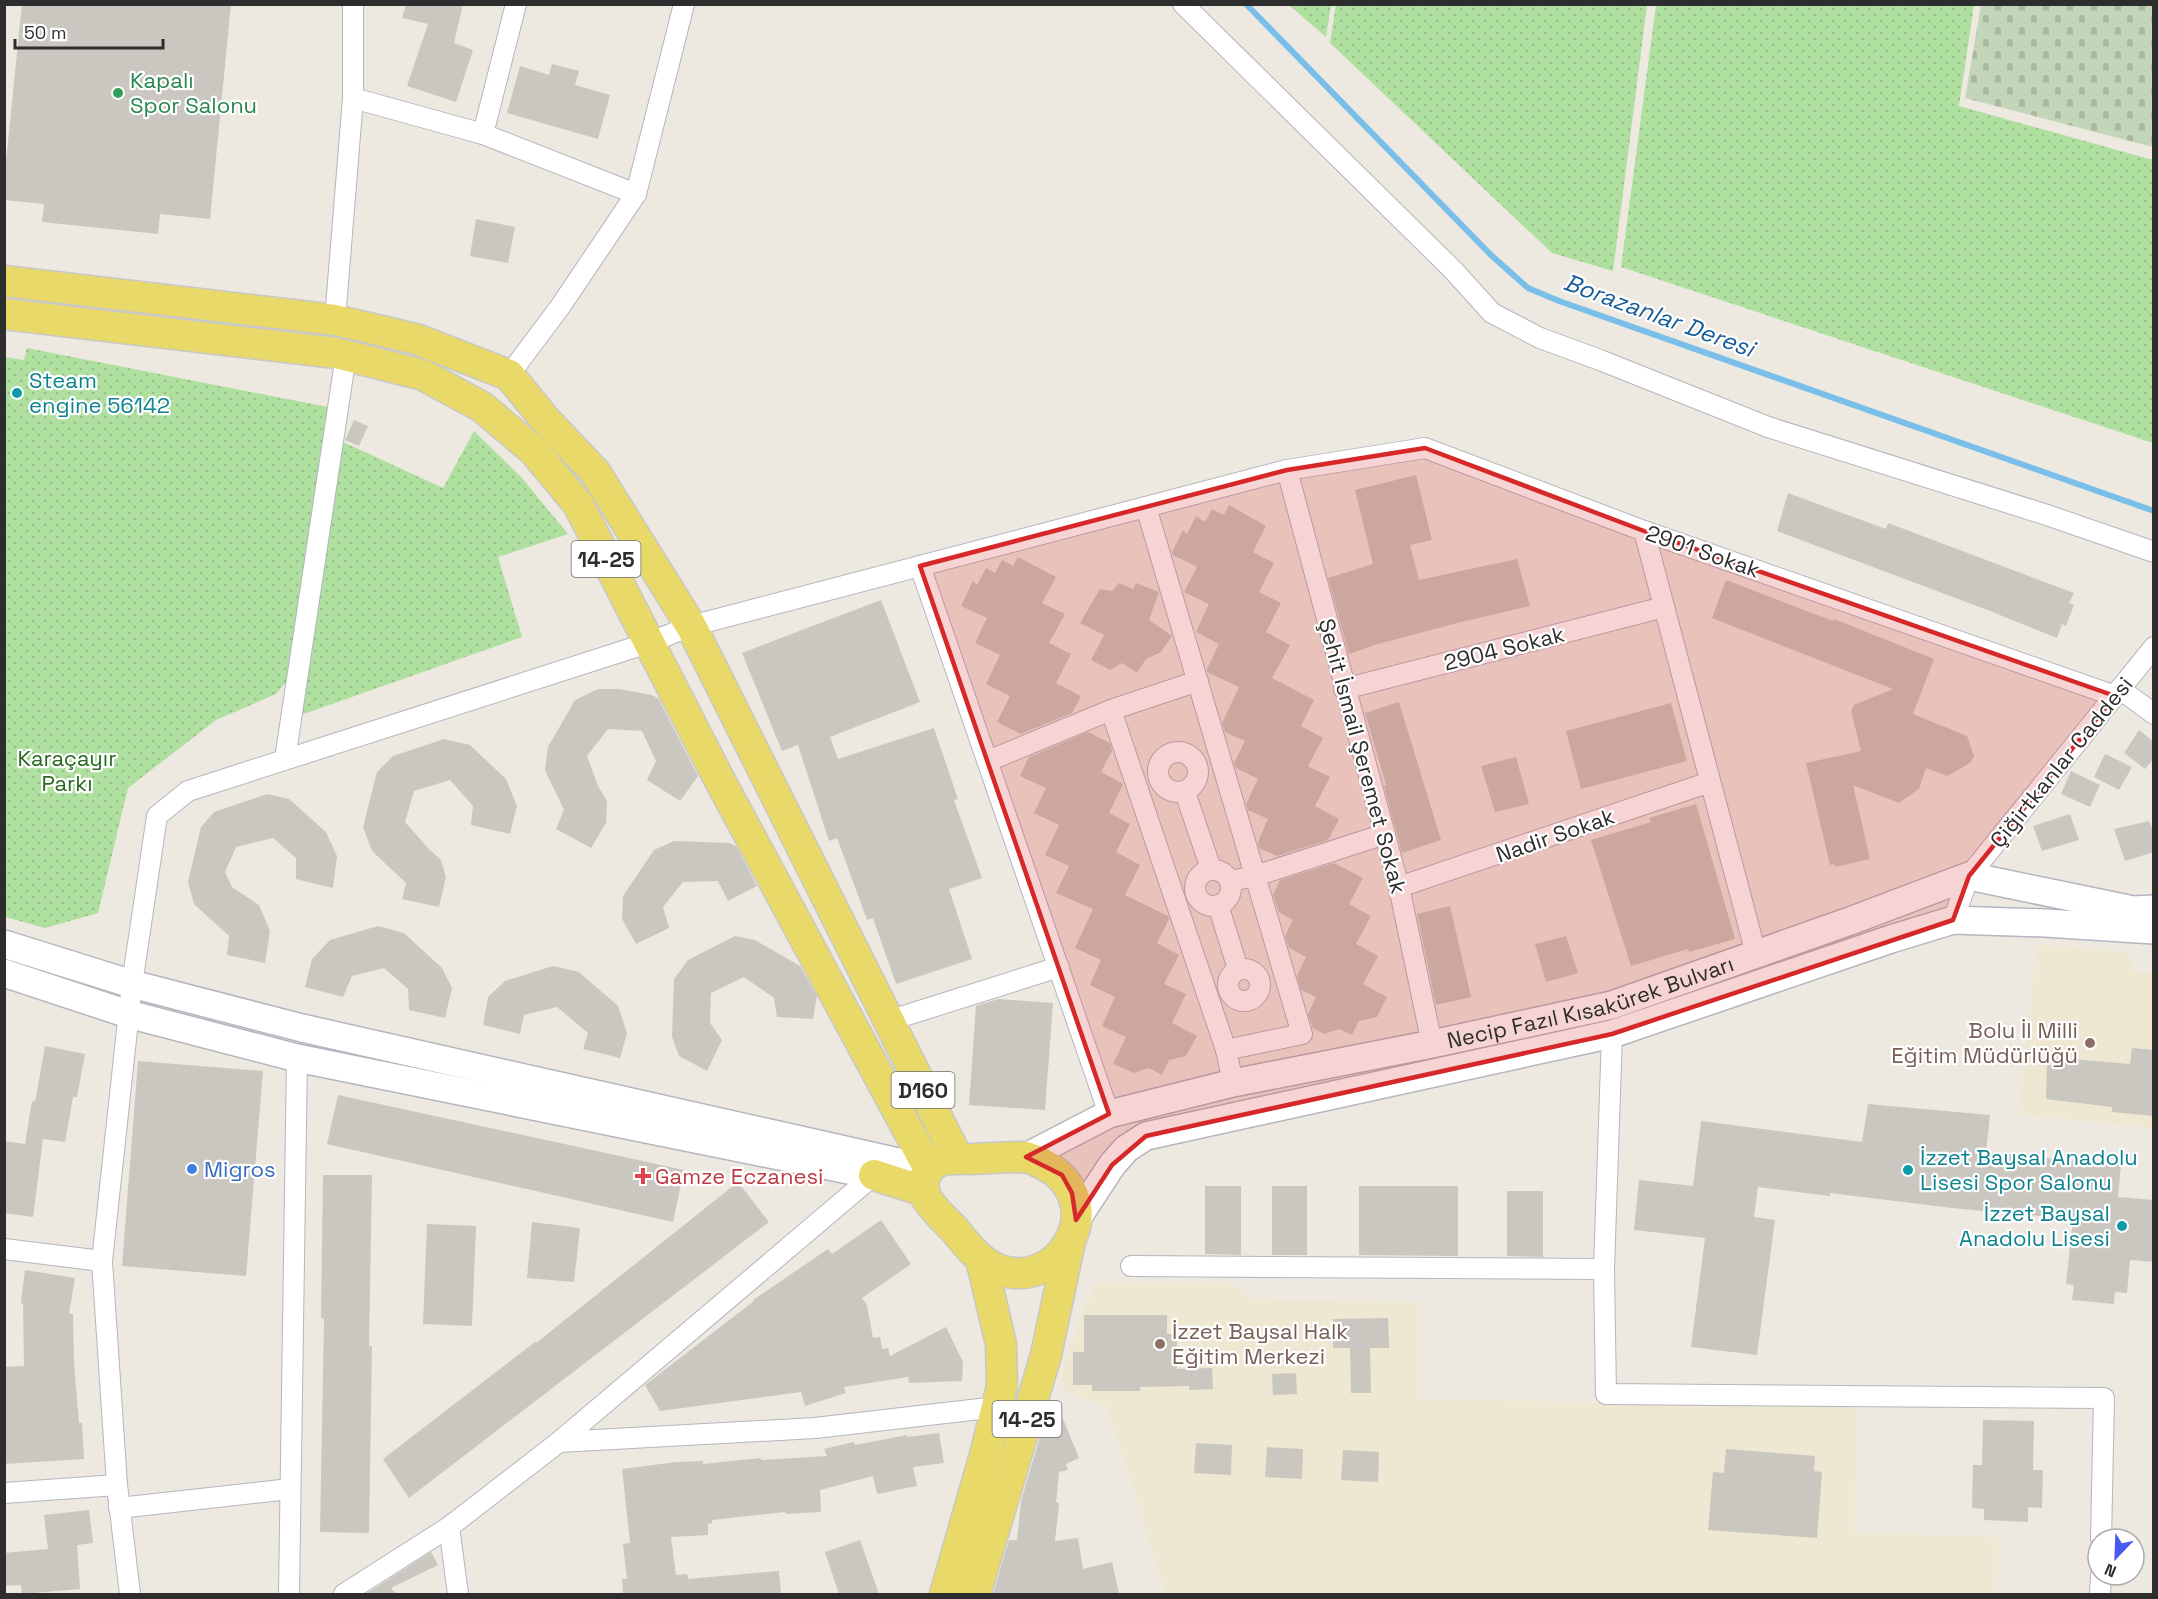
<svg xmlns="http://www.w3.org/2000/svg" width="2158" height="1599" viewBox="0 0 2158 1599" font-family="'Space Grotesk',sans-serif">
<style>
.education{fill:#eee7d1}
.grass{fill:url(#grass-dots)}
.cemetery{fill:url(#cemetery-stones)}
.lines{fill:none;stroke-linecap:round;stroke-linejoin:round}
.stream{stroke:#7abfe9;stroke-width:6}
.building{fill:#c9c7bf}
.street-casing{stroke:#b4b5bf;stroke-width:22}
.secondary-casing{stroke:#b4b5bf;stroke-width:30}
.primary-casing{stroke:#c8c8c8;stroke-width:33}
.street{stroke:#fff;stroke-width:20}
.secondary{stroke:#fff;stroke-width:27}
.primary{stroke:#e9d969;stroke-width:30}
.marked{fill:#d62828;fill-opacity:0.2;stroke:#d62828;stroke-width:4.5;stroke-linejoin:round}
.leisure-dot{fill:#2e9e5b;stroke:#fff;stroke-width:2}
.culture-dot{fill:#0f9aa8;stroke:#fff;stroke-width:2}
.education-dot{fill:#8d6e63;stroke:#fff;stroke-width:2}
.shop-dot{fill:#3f7fe0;stroke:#fff;stroke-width:2}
.health-dot{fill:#e0444e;stroke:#fff;stroke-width:2}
.labels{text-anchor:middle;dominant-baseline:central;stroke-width:4.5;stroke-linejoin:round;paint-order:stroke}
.shield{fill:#fff;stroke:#6c6c6c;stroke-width:1.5}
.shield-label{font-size:21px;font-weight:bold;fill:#2d2d2d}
.leisure-label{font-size:22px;fill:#27864d;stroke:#fff;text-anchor:start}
.culture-label{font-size:22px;fill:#0d838f;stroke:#fff;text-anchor:start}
.street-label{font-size:22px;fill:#2d2d2d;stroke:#fff}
.park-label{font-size:22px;fill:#27681f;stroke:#fff}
.education-label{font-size:22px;fill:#785e54;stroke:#fff;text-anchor:end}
.shop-label{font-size:22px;fill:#366cbe;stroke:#fff;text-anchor:start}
.health-label{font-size:22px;fill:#be3a42;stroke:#fff;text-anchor:start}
.water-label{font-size:24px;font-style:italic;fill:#155d98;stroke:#fff}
</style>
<defs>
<pattern id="grass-dots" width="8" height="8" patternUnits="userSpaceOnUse" patternTransform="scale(1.5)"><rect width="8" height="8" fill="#afe0a0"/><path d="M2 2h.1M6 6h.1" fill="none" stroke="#97c08a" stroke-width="1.8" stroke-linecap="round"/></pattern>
<pattern id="cemetery-stones" width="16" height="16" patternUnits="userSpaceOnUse" patternTransform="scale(1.5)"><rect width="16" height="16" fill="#c4d6b9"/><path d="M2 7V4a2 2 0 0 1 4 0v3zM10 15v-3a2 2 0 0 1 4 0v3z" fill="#a9b89f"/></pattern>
</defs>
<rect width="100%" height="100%" fill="#ede9e0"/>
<g class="education">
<path d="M2037,945l90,7 7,19 19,2v155l-135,-14z"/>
<path d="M1097,1282h135l17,17 168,3v97l441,7 -4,127 145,4 -2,57h-831l-59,-188 -42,-15 -6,-13 24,-67z"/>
</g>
<g class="grass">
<path d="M1336,4l311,1 -34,266 -61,-18 -222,-210z"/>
<path d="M1289,5h42l-5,32z"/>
<path d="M1656,5h318l-15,101 194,54v283l-532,-176z"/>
<path d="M27,348l306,60 -46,273 -11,13 -60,26 -88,68 -30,125 -53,15 -40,-11 -1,-560 20,3z"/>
<path d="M474,431l48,47 46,56 -70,23 24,80 -224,79 43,-275 102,47z"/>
</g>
<path class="cemetery" d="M1981,5h172v142l-188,-49z"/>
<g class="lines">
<path class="stream" d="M1246,4l245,251 37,33 31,13 595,210"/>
</g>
<g class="building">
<path d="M22,4h209l-21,215 -50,-5 -2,20 -116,-12 2,-18 -40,-4v-19z"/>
<path d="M406,4h57l-9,39 19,7 -17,52 -49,-16 21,-62 -26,-6z"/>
<path d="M552,64l27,7 -4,14 35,10 -12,44 -91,-26 13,-47 29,9z"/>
<path d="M476,219l39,8 -7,36 -38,-7z"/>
<path d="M354,420l14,6 -9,20 -14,-6z"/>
<path d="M1416,475l16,65 -22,5 9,35 98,-21 13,47 -69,16 -83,22 -29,10 -21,-76 45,-14 -18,-74z"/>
<path d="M1788,493l98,36 2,-6 186,70 -5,10 5,2 -8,21 -4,-2 -5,14 -67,-27 -213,-80z"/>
<path d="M1229,505l37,21 -13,26 21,11 -15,29 22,11 -15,29 24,13 -18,33 42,22 -13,26 22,12 -15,28 22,11 -15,29 24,13 -11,21 -51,16 -18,-8 -1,-6 10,-23 -20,-9 -2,-6 12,-25 -22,-11 -2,-5 11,-22 -20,-9 -3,-9 17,-36 -32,-15v-3l12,-25 -23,-12 13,-28 -25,-12 13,-25 -24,-12 -1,-3 11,-22 4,4 9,-18 9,6 7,-13 12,6z"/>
<path d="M1018,557l38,20 -14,26 23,11 -16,29 22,11 -15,29 25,13 -9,17 -51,21 -24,-12 13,-26 -24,-12 14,-29 -25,-12 12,-25 -26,-12 12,-25 4,4 9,-17 9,5 7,-13 11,6z"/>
<path d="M1726,580l107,41 1,-2 100,40 -21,55 54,22 7,20 -4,7 -23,13 -21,-8 -7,21 -20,14 -46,-18 17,74 -35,8 -1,-3 -4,1 -24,-102 55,-12 -10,-40 3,-6 39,-16 -181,-71z"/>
<path d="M1119,583l14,6 3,-6 23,9 -10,28 23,16 -11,16 -15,7 -9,14 -15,-10 -12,7 -19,-10 13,-25 -24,-12 20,-34 12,2z"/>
<path d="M881,600l39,102 -90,35 8,22 96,-31 24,71 -4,1 28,78 -33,11 23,70 -76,25 -23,-66 -6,2 -30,-82 -8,3 -31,-96 -16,6 -40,-98z"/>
<path d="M598,689h21l32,6 7,3 40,78 -18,25 -33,-21 9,-19 -14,-30 -34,-2 -21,27 11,30 9,15 -1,22 -15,25 -35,-19 8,-19 -19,-40 3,-23 27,-47z"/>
<path d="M1399,702l42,138 -39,13 -18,-67 2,-1 -21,-72z"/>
<path d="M1671,703l16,58 -106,28 -15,-58z"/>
<path d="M2139,730l15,12v16l-9,11 -21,-16z"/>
<path d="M1088,732l22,11 2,8 -11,21 22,12 -14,29 21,11 -14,28 24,13 -15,30 43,21 1,3 -12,24 22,12 -15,29 22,10 -14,29 25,13 -11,20 -17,4 -7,15 -13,-7 -15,5 -21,-9 13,-27 -24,-11 13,-29 -25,-12 11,-25 -26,-12 18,-39 -37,-16 13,-27 -24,-11 14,-30 -25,-12 12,-25 -26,-12 9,-19z"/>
<path d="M444,739l26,6 36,34 11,27 -7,28 -39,-9 2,-19 -23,-26 -36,11 -9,31 22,25 14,13 5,17 -7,30 -37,-8 4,-16 -34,-32 -9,-24 14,-55 16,-16z"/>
<path d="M2105,754l27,13 -13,23 -25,-13z"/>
<path d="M1516,757l13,47 -34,8 -14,-46z"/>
<path d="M2071,771l29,14 -10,22 -29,-13z"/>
<path d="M267,794l22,5 37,33 11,24 -4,32 -37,-9v-21l-23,-20 -37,9 -11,25 7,15 27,18 11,26 -5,32 -38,-8 2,-19 -35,-32 -6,-22 13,-55 13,-15z"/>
<path d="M1696,804l39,135 -46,13 -1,-3 -57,17 -40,-126 60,-18 -2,-4z"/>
<path d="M2070,814l9,26 -37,11 -9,-25z"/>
<path d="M2149,821l5,12v19l-29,9 -11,-32z"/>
<path d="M674,841l55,2 7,3 21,40 -29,15 -10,-20 -35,1 -20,25 6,21 -33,16 -14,-25 1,-23 31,-46z"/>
<path d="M1334,863l29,15 -14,26 22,12 -15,28 22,12 -15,28 24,13 -10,20 -18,4 -7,14 -13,-6 -15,5 -11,-6 -5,-14 8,-17 -15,-7 -4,-14 9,-19 -17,-9 -4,-12 8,-16 -14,-8 -6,-17 7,-15z"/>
<path d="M1450,906l21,91 -35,8 -19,-91z"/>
<path d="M378,926l26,7 38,35 10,20 -7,30 -36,-8 -1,-21 -24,-21 -32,8 -9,21 -38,-10 7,-28 18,-19z"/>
<path d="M735,936l20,4 45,26 17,30 -4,23 -36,-2 -3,-19 -30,-21 -33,16 -1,30 12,17 -15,31 -28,-15 -7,-19 2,-58 14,-19z"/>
<path d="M1566,936l12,37 -32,9 -11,-38z"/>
<path d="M553,966l26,6 39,34 9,27 -7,25 -37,-9 5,-16 -31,-26 -33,8 -4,19 -37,-9 5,-28 17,-16z"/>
<path d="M998,999l55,4 -8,107 -76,-5 7,-99z"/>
<path d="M45,1046l40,8 -8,43h-4l-8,45 -22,-3 -10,78 -29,-4v-72l21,3 7,-43 3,1z"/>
<path d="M2132,1048l22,2v66l-42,-4v-5l-66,-8 1,-42 83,7z"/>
<path d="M138,1061l125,10 -17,205 -124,-10z"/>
<path d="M338,1095l346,75 -11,52 -346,-78z"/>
<path d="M1868,1104l122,11 -4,37 135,13 -3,32 36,3v62l-24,-2 -3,33 -12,-1 -1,12 -42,-4 2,-15 -8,-1 7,-65 -121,-11 -122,-15v3l-72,-9 -4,30 21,3 -18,135 -66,-8 14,-109 -71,-8 5,-50 54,6 8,-65 161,21z"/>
<path d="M323,1175h49l-3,171h3l-3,187 -49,-1 4,-213 -3,-1z"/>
<path d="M738,1182l31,40 -360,276 -26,-39 152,-117 1,1z"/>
<path d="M1205,1186h36v69l-36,-1z"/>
<rect x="1272" y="1186" width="35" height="69"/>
<path d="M1359,1186h99v70l-99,-1z"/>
<path d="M1507,1191h36v66l-36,-1z"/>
<path d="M881,1220l30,44 -49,34 5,7 6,33 7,-1 2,12 6,-1 2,8 56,-29 17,35 -1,19 -53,2 -1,-6 -64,10 2,6 -41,13 -4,-14 -141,19 -15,-26 109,-84 -1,-1 75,-51 4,5z"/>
<path d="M532,1222l48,6 -6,54 -47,-4z"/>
<path d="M427,1224l49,2 -4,100 -49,-2z"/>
<path d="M25,1270l50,8 -6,36h4l1,49 5,60h3l2,36 -80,5v-97l20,-1 -1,-62 -2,-1z"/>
<path d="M1084,1315h83v19h10v35l35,-1 1,21 -24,1v-4l-49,1v4h-48v-6h-19v-33h11z"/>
<path d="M1388,1318l1,30h-19l1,45h-20l-1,-45h-17v-29z"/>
<path d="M1296,1373l1,21 -24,1 -1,-21z"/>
<path d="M1047,1419l3,4 13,-4 16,39 -13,6 2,6 -9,2 -3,30 3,1 -4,38 23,-3 5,31 29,-7 7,32h-126l16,-54h8l4,-39 24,-81z"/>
<path d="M1983,1420l51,1 -1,49h10l-1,38 -14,-1v15l-44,-2v-11l-12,-1 1,-43h9z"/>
<path d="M939,1433l5,30 -31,4 4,19 -40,8 -4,-18 -53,14 1,22 -35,2 -1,-2 -73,8v3l-4,1v11l-37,2 5,38 11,-1 1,5 91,-8 2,23h-158l-1,-15h5l-4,-35 7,-1 -8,-74 54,-7 27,-1v3l58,-6v2l66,-4 -3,-7 30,-7 1,3 52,-10v2z"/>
<path d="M1196,1443l36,2 -1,30 -37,-2z"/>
<path d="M1267,1447l36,2 -1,30 -37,-2z"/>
<path d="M1726,1449l89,7 -1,15 8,1 -5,66 -109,-8 5,-58 11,1z"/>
<path d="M1343,1450l36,2 -1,30 -37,-2z"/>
<path d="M89,1510l4,33 -16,2 3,44 -58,5 -1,-9 -17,1v-33l44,-4 -4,-34z"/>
<path d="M860,1540l19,54h-40l-14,-42z"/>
<path d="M431,1552l7,13 -47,23 5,6h-30z"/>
</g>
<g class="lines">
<g class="street-casing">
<g id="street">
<path d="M1183,4l270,266 39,43 48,25 60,22 168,67 279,88 107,37"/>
<path d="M353,98l130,36 153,60"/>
<path d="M483,134l33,-130"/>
<path d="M335,320l18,-222v-94"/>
<path d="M509,375l51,-68 76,-113 48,-190"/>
<path d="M1287,470l112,417 33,157"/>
<path d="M1146,507l156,527 -76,16 7,33"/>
<path d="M1644,531l112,423"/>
<path d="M920,566l189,548"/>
<path d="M1344,689l320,-82"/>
<path d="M2120,689l34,25"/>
<path d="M1111,710l87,-29"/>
<circle cx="1178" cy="772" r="20"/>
<path d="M285,759l61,-404"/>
<path d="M988,761l123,-51 115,340"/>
<path d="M1185,792l26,77"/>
<circle cx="1213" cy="888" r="18"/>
<path d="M1230,881l25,-5 130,-42"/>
<path d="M1399,887l311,-105"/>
<path d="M1218,905l20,64"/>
<path d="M1953,920l16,-44 185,-229"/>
<circle cx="1244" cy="985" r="16"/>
<path d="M888,1021l171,-54"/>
<path d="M4,1249l98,12"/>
<path d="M1131,1266l473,3 8,-235"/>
<path d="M1604,1269l2,125 498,4 -3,141"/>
<path d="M559,1442l256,-14 182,-21"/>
<path d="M4,1493l113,-8"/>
<path d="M119,1508l171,-19"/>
<path d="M449,1527l9,67"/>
<path d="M130,1594l-13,-109 -15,-224 30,-277 25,-168 31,-25 460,-148 43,-17 596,-156 138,-22 219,83 471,165"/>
<path d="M289,1594l8,-536"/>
<path d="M344,1594l105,-67 110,-85 315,-267"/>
<path d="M2100,1594l1,-19"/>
</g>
</g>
<g class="secondary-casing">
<g id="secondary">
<path d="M4,944l128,40 170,44 627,141"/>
<path d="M4,973l124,41 169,44 576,117"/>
<path id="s1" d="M1026,1157l83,-43 124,-31 199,-39 180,-39 238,-84 119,-45 164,34 21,-1"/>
<path d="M1076,1220l36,-55 14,-16 20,-13 466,-102 279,-95 62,-19 92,3 109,7"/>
</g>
</g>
<g class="primary-casing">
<g id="primary">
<path d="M4,281l331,39 81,19 93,36 34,42 52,55 96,154 267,533"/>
<path d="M4,314l332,39 87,22 59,32 52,44 44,53 140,273 211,392"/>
<path d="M1026,1157c103,34 28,153 -41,105 -12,-8 -22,-22 -31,-33 -9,-9 -20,-19 -27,-30 -9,-15 0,-36 17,-39 9,-2 19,-1 28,-1 18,-1 36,-2 54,-2z"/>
<path d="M874,1175l50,16"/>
<path d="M945,1594l40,-139 17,-69 -1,-42 -20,-85"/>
<path d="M975,1594l71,-239 24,-114"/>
</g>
</g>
<use href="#street" class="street"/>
<use href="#secondary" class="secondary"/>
<use href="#primary" class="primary"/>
</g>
<path class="marked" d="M1425,448l219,83 471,165 -146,180 -16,44 -341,114 -466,102 -34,29 -36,55 -4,-27 -10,-18 -36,-18 83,-43 -189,-548 367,-96z"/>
<circle class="leisure-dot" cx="118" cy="93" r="6"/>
<g class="culture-dot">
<circle cx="17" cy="393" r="6"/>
<circle cx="1908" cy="1170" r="6"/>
<circle cx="2122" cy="1226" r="6"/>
</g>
<g class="education-dot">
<circle cx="2090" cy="1043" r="6"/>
<circle cx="1160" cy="1344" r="6"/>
</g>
<circle class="shop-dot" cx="192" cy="1169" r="6"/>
<path class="health-dot" d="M640 1167h6v6h6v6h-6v6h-6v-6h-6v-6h6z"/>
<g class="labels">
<g class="shield">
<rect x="571.5" y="541" width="69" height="36" rx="4.5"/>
<rect x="891.5" y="1072" width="63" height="36" rx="4.5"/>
<rect x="992.5" y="1401" width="69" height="36" rx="4.5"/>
</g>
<g class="shield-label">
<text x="606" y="559">14-25</text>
<text x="923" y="1090">D160</text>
<text x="1027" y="1419">14-25</text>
</g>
<g class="leisure-label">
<text x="130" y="80">Kapalı<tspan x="130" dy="25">Spor Salonu</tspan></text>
</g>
<g class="culture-label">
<text x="29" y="380">Steam<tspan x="29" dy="25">engine 56142</tspan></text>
<text x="1920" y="1157">İzzet Baysal Anadolu<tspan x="1920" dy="25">Lisesi Spor Salonu</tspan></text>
<text x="2110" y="1213" text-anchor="end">İzzet Baysal<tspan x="2110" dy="25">Anadolu Lisesi</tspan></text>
</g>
<g class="street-label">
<text transform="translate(1703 551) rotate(19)">2901 Sokak</text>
<text transform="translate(1504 648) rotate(-14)">2904 Sokak</text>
<text transform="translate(1363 756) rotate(75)">Şehit İsmail Şeremet Sokak</text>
<text transform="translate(2061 762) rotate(-51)">Çiğirtkanlar Caddesi</text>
<text transform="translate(1555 835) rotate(-19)">Nadir Sokak</text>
<text stroke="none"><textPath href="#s1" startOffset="588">Necip Fazıl Kısakürek Bulvarı</textPath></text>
</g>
<g class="park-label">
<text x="67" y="758">Karaçayır<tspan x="67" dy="25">Parkı</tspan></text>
</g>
<g class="education-label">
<text x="2078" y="1030">Bolu İl Milli<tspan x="2078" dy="25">Eğitim Müdürlüğü</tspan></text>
<text x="1172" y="1331" text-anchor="start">İzzet Baysal Halk<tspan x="1172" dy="25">Eğitim Merkezi</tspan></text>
</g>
<g class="shop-label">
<text x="204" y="1169">Migros</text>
</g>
<g class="health-label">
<text x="655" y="1176">Gamze Eczanesi</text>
</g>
<g class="water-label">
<text transform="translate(1659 315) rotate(20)">Borazanlar Deresi</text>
</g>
</g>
<rect width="2158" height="1599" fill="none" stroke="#2d2d2d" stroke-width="12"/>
<g transform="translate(2116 1557) rotate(203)"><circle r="28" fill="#ffffff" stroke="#ababab" stroke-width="1.5"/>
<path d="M0-4.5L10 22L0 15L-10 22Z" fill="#4b58f0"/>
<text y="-9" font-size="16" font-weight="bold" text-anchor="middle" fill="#2d2d2d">N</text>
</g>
<path d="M15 39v9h148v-9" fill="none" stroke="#2d2d2d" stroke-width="3"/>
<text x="24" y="39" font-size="18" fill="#2d2d2d" stroke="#ffffff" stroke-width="4.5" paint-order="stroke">50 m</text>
</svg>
